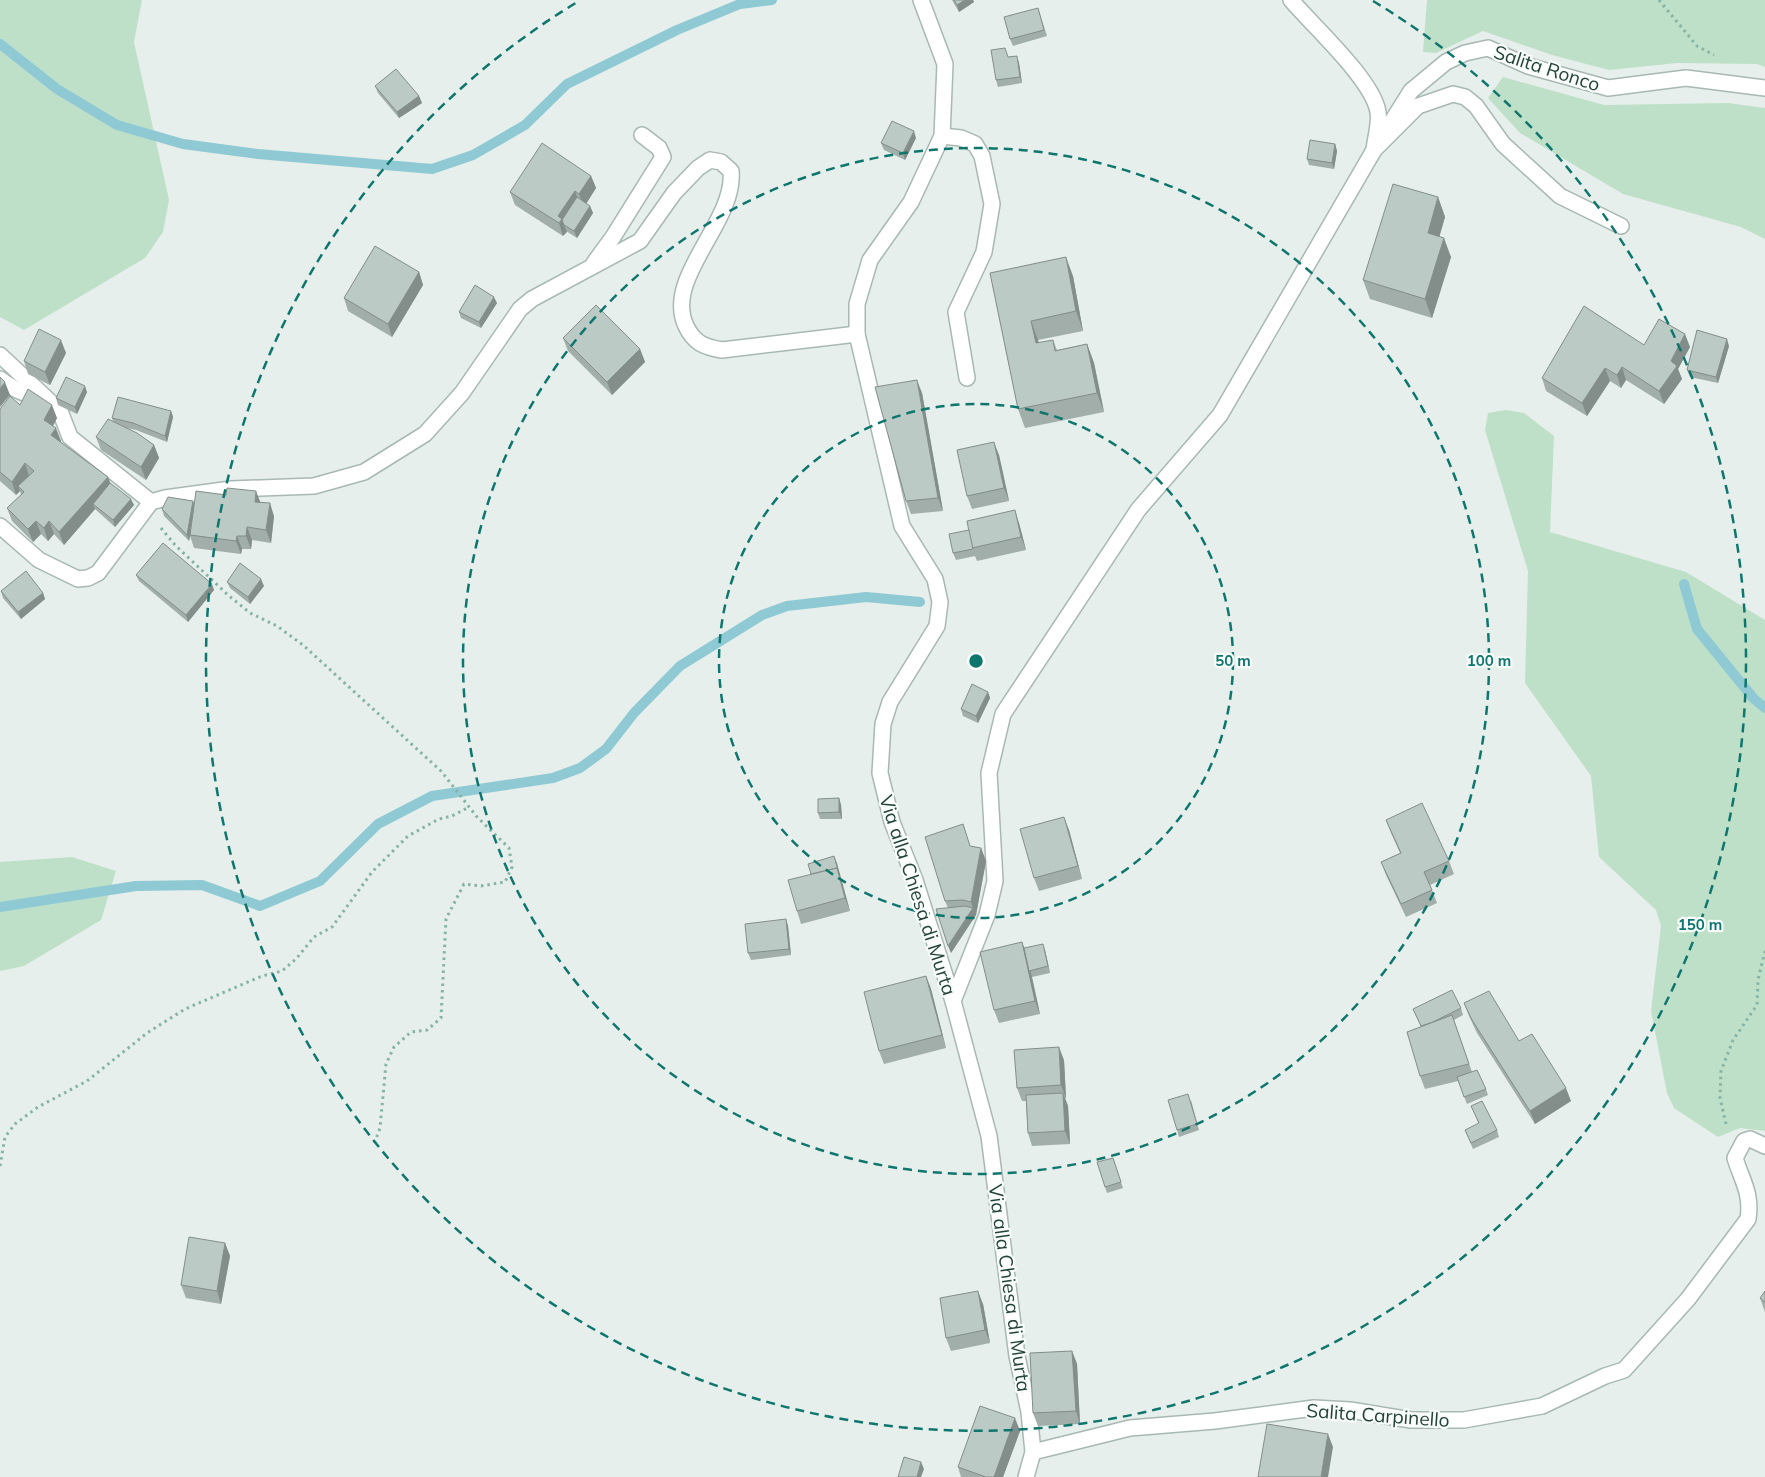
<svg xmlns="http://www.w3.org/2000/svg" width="1765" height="1477" viewBox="0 0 1765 1477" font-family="Mulish,sans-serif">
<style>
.green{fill:#bfe0c8}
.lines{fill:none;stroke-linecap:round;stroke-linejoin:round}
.stream{stroke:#8ec9d4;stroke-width:10}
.minor-casing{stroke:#a8b8b2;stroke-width:18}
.path{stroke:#86b3a5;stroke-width:3;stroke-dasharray:2.5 4;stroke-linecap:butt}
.minor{stroke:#fff;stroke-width:15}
.wall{fill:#a1aea9}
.shaded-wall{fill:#838d89}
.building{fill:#bbcac4;stroke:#838d89}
.ring{fill:none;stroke:#0f766e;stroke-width:2.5;stroke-dasharray:9 6}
.labels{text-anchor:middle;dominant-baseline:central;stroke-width:4.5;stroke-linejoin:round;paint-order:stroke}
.street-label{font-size:19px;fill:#24423a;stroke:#f7fbf9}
.centre{fill:#0f766e;stroke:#f7fbf9;stroke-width:2.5}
.ring-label{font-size:15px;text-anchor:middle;font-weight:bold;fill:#0f766e;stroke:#f7fbf9;stroke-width:4.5;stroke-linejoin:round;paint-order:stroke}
</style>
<rect width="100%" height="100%" fill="#e6efeb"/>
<g class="green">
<path d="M0,0h142l-8,42 35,158 -6,32 -18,26 -121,72 -24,-13z"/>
<path d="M1427,0h338v67l-8,-3 -80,-1 -68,7 -57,-15 -69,-24 -47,22 -13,-1z"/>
<path d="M1503,77l101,28 124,-2 37,5v131l-24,-12 -118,-33 -103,-61 -32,-35z"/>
<path d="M1506,410l18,3 30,23 -4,96 136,40 79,48v511l-25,-3 -22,9 -44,-29 -7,-15 -16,-82 10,-85 -5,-16 -57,-53 -8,-81 -66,-93 3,-112 -43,-141 3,-17z"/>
<path d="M72,857l44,14 -15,49 -77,46 -24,5v-109z"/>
</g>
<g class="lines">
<g class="stream">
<path d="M0,44l57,45 60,36 66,19 75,10 174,15 41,-14 52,-30 42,-41 110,-54 63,-26 32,-4"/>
<path d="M1684,584l13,45 57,70 11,9"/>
<path d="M0,907l136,-21 66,-1 58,21 60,-25 58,-57 54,-28 121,-18 27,-10 26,-19 28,-36 46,-47 82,-51 25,-9 79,-9 54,5"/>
</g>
<g class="minor-casing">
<g id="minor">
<path d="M921,0l24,64 -3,72 -31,66 -41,58 -13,44v30l45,192 33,53 5,23 -3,24 -47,76 -7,22 -3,49 12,49 23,58 38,121 36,135 28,220 12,56 4,40 -7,25"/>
<path d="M1291,0c22,26 82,80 87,112 2,11 -3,27 -4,38"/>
<path d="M1389,126l22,-35 35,-29 19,-9 23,-5 40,18 80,22 78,-10 79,10"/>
<path d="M942,136l19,2 14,6 7,12 10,48 -8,48 -28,60 11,66"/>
<path d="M594,263l19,-26 50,-80 -4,-9 -17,-13"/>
<path d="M0,355l60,56 10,26 81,65"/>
<path d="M0,379c15,11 26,17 44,18"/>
<path d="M0,526l39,34 39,19 10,-1 10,-5 53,-71 14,-4 66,-9 83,-3 50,-14 61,-38 37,-41 58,-84 12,-10 108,-58 34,-48 24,-25 12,-8 11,2 10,9c5,51 -68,107 -45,155 8,17 18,21 36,24l135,-16"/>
<path d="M953,1001l34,-86 8,-34 -6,-108 14,-59 135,-204 82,-95 154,-265 44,-44 35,-12 12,3 11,9 27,38 57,52 61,30"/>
<path d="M1033,1452l97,-24 85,-7 99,-13 36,2 61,10h53l78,-14 63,-30 19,-6 64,-71 60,-80c4,-26 -6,-38 -13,-61l9,-17 6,-2 15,7"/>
</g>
</g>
<g class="path">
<path d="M1659,0l38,46 17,9"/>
<path d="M161,528l14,17 53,50 22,18 27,13 26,19 138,126 36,46 32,31 3,19 -7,15 -24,4 -17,-2 -18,35 -5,99 -14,12 -16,2 -17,15 -8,17 -6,64 -7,19"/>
<path d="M1726,1124l-6,-26 1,-27 12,-31 24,-35 1,-25 7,-29"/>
<path d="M0,1166l5,-29 10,-13 23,-17 49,-26 60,-48 38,-24 77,-33 20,-5 14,-12 18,-22 18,-10 40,-55 36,-36 31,-17 13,-3 17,-9"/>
</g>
<use href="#minor" class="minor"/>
</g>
<g class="wall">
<path d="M952,0h21l1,2 -15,10z"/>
<path d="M1038,8l9,28 -34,10 -3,-7z"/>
<path d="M1008,57l11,6 3,20 -24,4 -2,-7z"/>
<path d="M375,86l44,10 3,7 -23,15 -21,-25z"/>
<path d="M916,138l-11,22 -21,-10 -3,-7z"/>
<path d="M1335,144l2,7 -3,18 -25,-4 -2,-6z"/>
<path d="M591,176l5,12 -10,16 4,2 3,7 -16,25 -11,-7 -3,5 -48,-31 -5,-13z"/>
<path d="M1438,197l7,20 -6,20 12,20 -19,61 -62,-19 -7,-19z"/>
<path d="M419,272l4,13 -31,52 -44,-26 -4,-13z"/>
<path d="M990,273l83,3 10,55 -45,9 1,3 14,-3 4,10 30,-6 7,19 10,49 -79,16 -7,-19z"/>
<path d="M497,303l-16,25 -20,-10 -2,-6z"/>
<path d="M563,338l77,11 5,13 -33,33 -44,-44z"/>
<path d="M1644,345l46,2 -12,22 4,10 -18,25 -38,-24 -5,8 -11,-7 -23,35 -41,-25 -4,-13z"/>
<path d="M1729,346l-11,37 -28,-6 -3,-7z"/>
<path d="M66,353l-16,32 -22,-11 -4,-13z"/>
<path d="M87,392l-10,22 -19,-9 -2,-7z"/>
<path d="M922,393l21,118 -32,3 -5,-13z"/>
<path d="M20,405l37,13 -4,8 8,15 -1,1 48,35 2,6 24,22 -19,22 -20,-18 -31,36 -10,-11 -6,7 -7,-7 -8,8 -21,-21 -5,-13 14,-13 -1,-4 -4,4 -16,-14v-72z"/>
<path d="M171,411l2,6 -6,25 -31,-12 -9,-2 27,17 5,13 -13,22 -45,-30 -5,-13 17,-16 -1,-3z"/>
<path d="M999,455l10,46 -37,8 -5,-13z"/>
<path d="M260,502l14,14 -3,27 -19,-3 -1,9h-9l-1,5 -47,-6 -4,-12 -1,5 -25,-25 -2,-7 32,-4z"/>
<path d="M1019,523l7,27 -49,11 -2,-5 -19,4 -3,-7z"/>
<path d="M136,575l78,15 -26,32 -49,-41z"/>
<path d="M227,582l37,4 -14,18 -20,-16z"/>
<path d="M1,591l42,2 2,6 -24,20 -18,-21z"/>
<path d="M988,692l2,6 -12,25 -15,-7 -2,-7z"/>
<path d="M839,798l2,7 1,14h-22l-2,-6z"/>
<path d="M1386,820l63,41 5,13 -24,11 7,18 -31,14 -20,-42 -5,-13 19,-9 -9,-20z"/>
<path d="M963,824l7,22 11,2 5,13 -10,54 -25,38 -3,-45 -3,-7z"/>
<path d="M1069,830l13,49 -43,12 -5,-13z"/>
<path d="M834,856l16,55 -49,13 -4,-13 14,-37z"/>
<path d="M786,919l2,7 3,29 -40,5 -3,-7z"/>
<path d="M1022,942l2,6 21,2 5,23 -18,4 8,37 -41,9 -5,-13z"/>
<path d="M926,976l5,13 15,59 -62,16 -5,-13z"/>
<path d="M1464,1003l107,98 -36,23 -58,-91 -8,-17z"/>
<path d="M1461,1008l2,7 -9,5 18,52 14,17 2,6 -21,9 -9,-23 -33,8 -5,-13 1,-49 -8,-18z"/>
<path d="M1064,1060l2,38h-1l3,8 2,38 -38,2 -4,-13 -2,-32h-4l-5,-13z"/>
<path d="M1191,1100l8,30 -20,7 -2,-7z"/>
<path d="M1471,1106l26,24 2,7 -26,12 -8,-19 14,-6z"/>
<path d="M1113,1158l10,30 -16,5 -2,-6z"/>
<path d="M225,1243l5,13 -9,48 -35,-6 -5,-13z"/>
<path d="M1765,1291v21l-5,-14z"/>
<path d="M983,1304l7,39 -39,8 -5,-13z"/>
<path d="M1072,1351l5,13 3,60 -42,2 -5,-13z"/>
<path d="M1020,1431l-17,46h-42l-3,-10z"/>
</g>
<g class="shaded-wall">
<path d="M965,0h8l1,2 -15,10 -2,-7z"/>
<path d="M1017,56l2,7 3,20 -2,-6z"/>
<path d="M419,96l3,7 -23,15 -2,-6z"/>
<path d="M914,131l2,7 -11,22 -2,-7z"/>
<path d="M1335,144l2,7 -3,18 -2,-6z"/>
<path d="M591,176l5,12 -12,19 -5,-13z"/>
<path d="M575,191l5,13 -16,21 3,7 -4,4 -4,-13 -1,-7z"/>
<path d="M1438,197l7,20 -10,35 -7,-19z"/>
<path d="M590,206l3,7 -16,25 -3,-7z"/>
<path d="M1444,238l7,19 -19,61 -7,-19z"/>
<path d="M1066,257l7,19 10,55 -7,-20z"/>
<path d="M419,272l4,13 -31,52 -4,-13z"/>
<path d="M494,297l3,6 -16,25 -2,-6z"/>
<path d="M1031,321l7,19 5,23 -7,-20z"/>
<path d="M1685,334l5,13 -12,22 4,10 -18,25 -5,-13 12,-30z"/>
<path d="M1727,339l2,7 -11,37 -2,-6z"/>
<path d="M61,340l5,13 -16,32 -5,-13z"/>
<path d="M1087,344l7,19 10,49 -7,-19z"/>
<path d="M640,349l5,13 -33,33 -5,-13z"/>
<path d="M1622,367l4,13 -5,8 -4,-13z"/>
<path d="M1605,368l5,13 -23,35 -5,-13z"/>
<path d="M917,380l5,13 21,118 -5,-13z"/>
<path d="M5,382l5,13 -10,12v-18z"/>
<path d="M85,386l2,6 -10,22 -2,-7z"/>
<path d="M52,405l5,13 -8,15 -5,-13z"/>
<path d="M171,411l2,6 -6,25 -2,-6z"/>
<path d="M56,428l5,13 -6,7 -4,-13z"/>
<path d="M994,442l5,13 10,46 -5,-13z"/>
<path d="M154,445l5,13 -13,22 -5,-13z"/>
<path d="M25,463l4,13 -11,10 2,5 -4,4 -4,-13z"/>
<path d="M108,477l5,13 -20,14 2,5 -31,36 -5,-13z"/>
<path d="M256,491l5,13 -6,-2z"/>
<path d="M131,499l3,6 -19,22 -2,-7z"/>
<path d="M193,501l2,7 -6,33 -2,-6z"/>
<path d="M270,503l4,13 -3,27 -5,-13z"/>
<path d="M1015,510l4,13 7,27 -5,-13z"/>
<path d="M36,521l5,13 -8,8 -5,-13z"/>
<path d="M49,521l5,13 -6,7 -4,-13z"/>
<path d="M247,527l5,13 -1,9 -5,-13z"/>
<path d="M237,536l5,13 -1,5 -5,-13z"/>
<path d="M261,579l3,7 -14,18 -2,-7z"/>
<path d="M212,584l2,6 -26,32 -2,-7z"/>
<path d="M43,593l2,6 -24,20 -3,-7z"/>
<path d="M988,692l2,6 -12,25 -2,-7z"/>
<path d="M839,798l2,7 1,14 -3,-7z"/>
<path d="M1064,817l5,13 13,49 -4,-13z"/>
<path d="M981,848l5,13 -10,54 -25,38 -3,-7 25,-38 -2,-6z"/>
<path d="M834,856l3,7 13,48 -5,-13z"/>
<path d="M786,919l2,7 3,29 -2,-6z"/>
<path d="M1022,942l5,13 13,59 -5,-13z"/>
<path d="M1043,944l2,6 5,23 -2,-7z"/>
<path d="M926,976l5,13 15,59 -4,-13z"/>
<path d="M1059,1047l5,13 2,38 -5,-13z"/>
<path d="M1566,1088l5,13 -36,23 -5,-13z"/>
<path d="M1063,1093l5,13 2,38 -5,-13z"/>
<path d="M225,1243l5,13 -9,48 -4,-13z"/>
<path d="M978,1291l5,13 7,39 -5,-13z"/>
<path d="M1072,1351l5,13 3,60 -4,-13z"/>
<path d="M1015,1418l5,13 -17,46h-9z"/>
<path d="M1328,1434l5,13 -5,30h-7z"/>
<path d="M921,1462l3,7 -3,8h-4z"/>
</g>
<g class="building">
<path d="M954,0h11l-8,5z"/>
<path d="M1038,8l6,22 -34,9 -6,-22z"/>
<path d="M1005,48l3,9 9,-1 3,21 -24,3 -5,-30z"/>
<path d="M396,69l23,27 -22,16 -22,-26z"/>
<path d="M892,121l22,10 -11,22 -22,-10z"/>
<path d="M1310,140l25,4 -3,19 -25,-4z"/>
<path d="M542,143l49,33 -12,18 -4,-3 -17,25 4,3 -3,4 -49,-31z"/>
<path d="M1393,184l45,13 -10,36 16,5 -19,61 -62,-19z"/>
<path d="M577,197l13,9 -16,25 -10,-6 -2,-5z"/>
<path d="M375,246l44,26 -31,52 -44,-26z"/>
<path d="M1066,257l10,54 -45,10 5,22 17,-3 2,11 32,-7 10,49 -79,16 -28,-136z"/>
<path d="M475,285l19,12 -15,25 -20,-10z"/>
<path d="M596,305l44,44 -33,33 -44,-44z"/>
<path d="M1584,306l60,39 15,-26 26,15 -14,27 6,5 -18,25 -37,-24 -5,8 -12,-7 -23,35 -40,-25z"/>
<path d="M39,329l22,11 -16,32 -21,-11z"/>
<path d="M1697,330l30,9 -11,38 -29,-7z"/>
<path d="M0,377l5,5 -5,7z"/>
<path d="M66,377l19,9 -10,21 -19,-9z"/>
<path d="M917,380l21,118 -32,3 -31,-114z"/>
<path d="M28,389l24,16 -8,15 12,8 -5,7 57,42 -49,55 -10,-11 -5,7 -8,-7 -8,8 -21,-21 17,-16 -6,-6 16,-15 -9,-8 -13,19 -12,-10v-63l10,-13 10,9z"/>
<path d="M118,397l53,14 -6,25 -32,-13 -21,-5z"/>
<path d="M108,419l29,14 17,12 -13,22 -45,-30z"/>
<path d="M994,442l10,46 -37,8 -10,-46z"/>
<path d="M110,483l21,16 -18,21 -20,-16z"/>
<path d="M227,488l29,3 -1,11 15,1 -4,27 -19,-3 -1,9h-9l-1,5 -46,-6 6,-44 30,4z"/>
<path d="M168,497l25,4 -6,34 -25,-26z"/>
<path d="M1015,510l6,27 -49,11 -5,-27z"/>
<path d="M969,530l4,19 -20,4 -4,-19z"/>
<path d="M163,543l49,41 -26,31 -50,-40z"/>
<path d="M240,563l21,16 -13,18 -21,-15z"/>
<path d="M26,571l17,22 -25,19 -17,-21z"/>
<path d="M972,684l16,8 -12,24 -15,-7z"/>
<path d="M839,798v14l-21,1v-14z"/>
<path d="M1422,803l27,58 -25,11 8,18 -31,14 -20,-42 20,-9 -15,-33z"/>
<path d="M1064,817l14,49 -44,12 -14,-49z"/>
<path d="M963,824l7,22 11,2 -10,54 -8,-2 -18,1 -20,-64z"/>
<path d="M834,856l5,18 -2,-6 -26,6 -3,-10z"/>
<path d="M837,868l8,30 -48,13 -9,-31z"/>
<path d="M965,906l8,2 -25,38 -12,-37z"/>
<path d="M786,919l3,30 -41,4 -3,-29z"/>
<path d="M1022,942l13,59 -41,9 -14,-58z"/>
<path d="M1043,944l5,22 -19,5 -5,-23z"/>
<path d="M926,976l16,59 -63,16 -15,-59z"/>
<path d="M1452,990l9,18 -28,14 -12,4 -8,-17z"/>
<path d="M1489,991l30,50 13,-7 34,54 -36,23 -58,-91 -8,-17z"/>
<path d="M1452,1015l17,49 -49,12 -13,-44z"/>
<path d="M1059,1047l2,38 -44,3 -3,-38z"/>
<path d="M1477,1070l9,19 -22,8 -7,-20z"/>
<path d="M1063,1093l2,38 -37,2 -2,-38z"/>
<path d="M1188,1094l9,30 -20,6 -9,-30z"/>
<path d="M1482,1101l15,29 -26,13 -6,-13 14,-7 -8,-17z"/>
<path d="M1113,1158l8,24 -16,5 -8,-25z"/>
<path d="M189,1237l36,6 -8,48 -36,-6z"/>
<path d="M978,1291l7,39 -39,8 -6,-40z"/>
<path d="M1765,1291v11l-5,-4z"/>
<path d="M1072,1351l4,60 -43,2 -3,-60z"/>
<path d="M980,1406l35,12 -21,59h-8l-28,-10z"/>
<path d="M1267,1424l61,10 -7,43h-63z"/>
<path d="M904,1457l17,5 -4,15h-19z"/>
</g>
<g class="ring">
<circle cx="976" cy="661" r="257"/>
<circle cx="976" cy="661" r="513"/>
<path d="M1373 1A770 770 0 1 1 579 1"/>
</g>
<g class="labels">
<g class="street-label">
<text transform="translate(1547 68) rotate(18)">Salita Ronco</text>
<text transform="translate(918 895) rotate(72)">Via alla Chiesa di Murta</text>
<text transform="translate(1010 1288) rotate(82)">Via alla Chiesa di Murta</text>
<text transform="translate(1378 1415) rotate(4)">Salita Carpinello</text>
</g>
</g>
<circle cx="976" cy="661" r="8" class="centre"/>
<g class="ring-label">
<text x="1233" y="666">50 m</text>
<text x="1489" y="666">100 m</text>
<text x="1700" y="930">150 m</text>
</g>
</svg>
